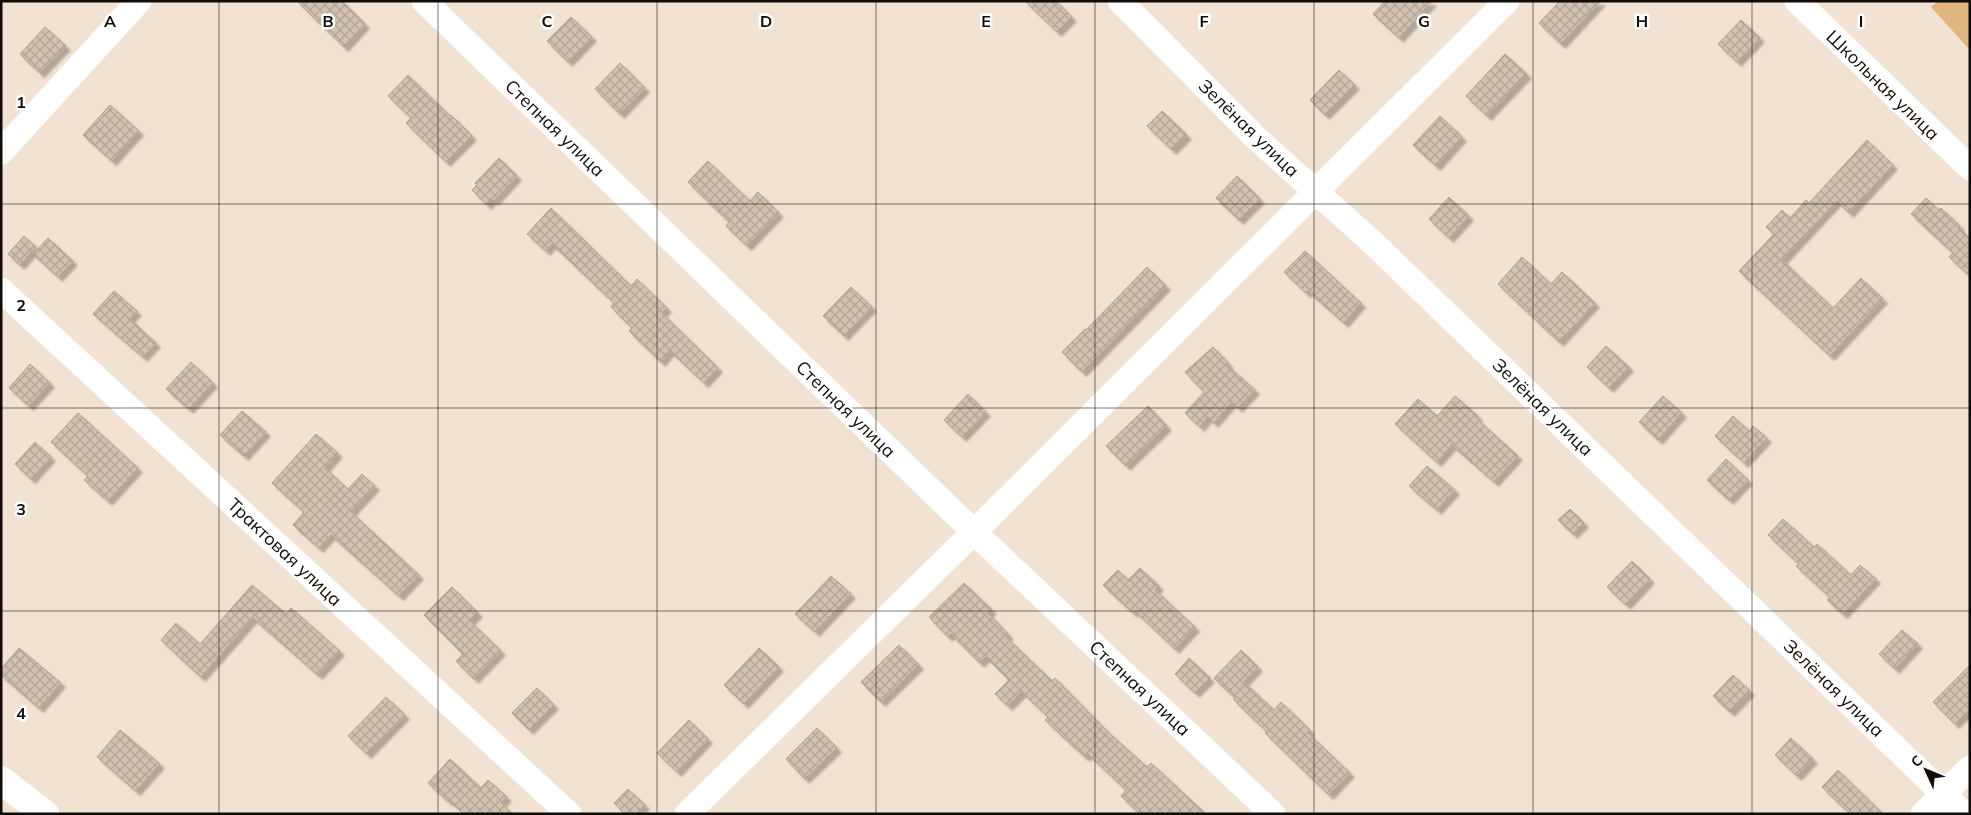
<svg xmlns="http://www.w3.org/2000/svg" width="1971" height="815" viewBox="0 0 1971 815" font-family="Mulish,sans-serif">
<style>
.park{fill:#e1b580}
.building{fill:url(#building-cross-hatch);stroke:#afa090;filter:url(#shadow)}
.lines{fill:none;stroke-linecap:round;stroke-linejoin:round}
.street{stroke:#fff;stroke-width:25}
.secondary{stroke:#fff;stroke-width:28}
.grid{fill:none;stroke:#110c07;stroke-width:1;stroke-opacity:0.55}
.labels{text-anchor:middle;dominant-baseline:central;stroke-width:5;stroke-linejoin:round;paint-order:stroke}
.street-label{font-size:18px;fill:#110c07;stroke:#fff}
.grid-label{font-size:16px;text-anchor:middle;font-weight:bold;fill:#110c07;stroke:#fff;stroke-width:5;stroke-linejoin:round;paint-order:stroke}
</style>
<defs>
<pattern id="building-cross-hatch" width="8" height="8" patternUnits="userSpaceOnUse" patternTransform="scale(1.25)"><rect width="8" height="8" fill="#d0c1b0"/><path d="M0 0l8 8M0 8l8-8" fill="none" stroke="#b2a596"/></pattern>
<filter id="shadow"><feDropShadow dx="4.5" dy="4.5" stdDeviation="1" flood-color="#0004"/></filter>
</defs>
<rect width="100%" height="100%" fill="#f2e2d1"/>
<path class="park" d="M1938,1h32v49l-39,-43z"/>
<g class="building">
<path d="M297,1h45l23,23 -21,23z"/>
<path d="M1025,1h31l16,16 -15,15z"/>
<path d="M1385,1h47l-33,37 -26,-24z"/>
<path d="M1560,1h41l-40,43 -22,-21z"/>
<path d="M571,17l21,20 -24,25 -21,-21z"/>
<path d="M1741,20l19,18 -23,24 -19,-18z"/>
<path d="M45,27l21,19 -26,27 -20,-19z"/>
<path d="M1505,54l22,20 -40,42 -21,-20z"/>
<path d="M620,63l25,25 -25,26 -25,-25z"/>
<path d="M1339,70l16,15 -30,30 -15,-15z"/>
<path d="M408,75l42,41 1,-1 21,21 -26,26 -40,-39 5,-5 -23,-22z"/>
<path d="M110,105l29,26 -27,30 -29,-26z"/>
<path d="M1162,111l25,24 -15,15 -25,-24z"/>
<path d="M1440,116l22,21 -26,29 -23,-21z"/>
<path d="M1867,140l26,25 -44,48 -12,-12 -55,59 51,48 28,-30 22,21 -53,57 -91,-85 35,-37 -8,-7 16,-17 8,8 16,-18 3,3z"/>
<path d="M499,158l18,18 -23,25 -2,-2 -5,6 -15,-15 5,-5 -2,-2z"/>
<path d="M708,161l42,40 8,-9 21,21 -32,33 -21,-20 3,-4 -41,-40z"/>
<path d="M1237,176l23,23 -21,21 -23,-22z"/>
<path d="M1449,197l20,19 -20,22 -20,-19z"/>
<path d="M1926,198l13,12 2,-2 19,18 -1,2 9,9 2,-2v41l-21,-19 4,-4 -42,-39z"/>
<path d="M551,208l80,78 6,-7 30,29 -5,5 56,55 -14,15 -34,-32 -9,11 -32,-31 3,-3 -21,-21 3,-4 -62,-59 -6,7 -19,-17z"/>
<path d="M24,236l12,11 -16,18 -12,-11z"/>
<path d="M48,238l25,23 -15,16 -25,-23z"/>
<path d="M1305,251l56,52 -17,20 -36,-32 -2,2 -22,-21z"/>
<path d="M1522,257l29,27 11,-12 33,31 -36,39 -61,-58z"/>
<path d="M1147,267l19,19 -84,86 -20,-20 23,-23 1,1z"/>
<path d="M851,287l21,20 -28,29 -21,-20z"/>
<path d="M114,291l23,20 -7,8 26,24 -13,14 -50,-43z"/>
<path d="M1606,346l23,21 -20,21 -22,-21z"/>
<path d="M1213,347l16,17 -2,1 28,25 -17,18 -6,-6 -18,21 -6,-6 -8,10 -15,-14 19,-21 -19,-20z"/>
<path d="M191,362l22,21 -24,26 -23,-20z"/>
<path d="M30,364l20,19 -21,23 -20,-18z"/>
<path d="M968,394l18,18 -24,25 -18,-17z"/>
<path d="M1455,396l23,20 -2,2 42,38 -24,26 -42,-37 -15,17 -42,-38 23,-25 19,17z"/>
<path d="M1663,396l19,17 -24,27 -19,-18z"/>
<path d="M1148,406l19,20 -41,40 -20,-20z"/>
<path d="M242,411l24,21 -22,24 -24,-21z"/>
<path d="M78,413l60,55 -30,33 -24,-21 4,-4 -37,-34z"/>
<path d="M1733,416l16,15 4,-5 14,12 -23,25 -29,-27z"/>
<path d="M316,434l22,19 -13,15 23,21 14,-15 13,12 -24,26 68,63 -20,21 -68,-61 -12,13 -26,-23 11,-13 -32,-29z"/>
<path d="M35,442l16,15 -20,22 -16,-15z"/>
<path d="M1726,459l22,21 -19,20 -22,-20z"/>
<path d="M1427,466l28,24 -18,20 -28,-24z"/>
<path d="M1570,509l14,14 -11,11 -15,-14z"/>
<path d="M1783,519l31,28 3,-3 34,31 9,-10 16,14 -33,35 -16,-14 3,-3 -34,-31 3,-2 -31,-29z"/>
<path d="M1632,561l18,18 -24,26 -19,-18z"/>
<path d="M1140,568l19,18 -4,4 40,37 -20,22 -40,-38 -2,2 -30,-28 15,-15 10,10z"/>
<path d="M831,576l20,18 -36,38 -20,-18z"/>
<path d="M964,583l28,27 -4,3 21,22 -3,2 46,44 3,-3 53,54 39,35 4,-4 55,51h-66l-19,-18 5,-6 -38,-36 -3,3 -40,-37 3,-3 -26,-25 -14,14 -13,-12 14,-14 -23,-23 -6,6 -29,-29 -3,3 -19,-20z"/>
<path d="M252,585l34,29 5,-6 49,43 -22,24 -65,-57 -52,59 -40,-37 15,-17 24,21z"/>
<path d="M452,587l26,26 -8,8 31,30 -27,28 -18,-18 7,-7 -39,-39z"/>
<path d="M1902,630l16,14 -23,25 -16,-15z"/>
<path d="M899,645l20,20 -38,37 -20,-20z"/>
<path d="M19,648l42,35 -22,25 -38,-33v-6z"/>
<path d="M759,648l20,19 -35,37 -20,-19z"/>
<path d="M1241,650l17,17 -14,15 30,28 7,-8 29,28 -2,3 42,40 -21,22 -64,-62 2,-1 -33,-32 1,-2 -21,-20z"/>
<path d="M1189,658l21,20 -15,15 -20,-19z"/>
<path d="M1970,665v44l-15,15 -22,-22z"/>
<path d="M1733,675l17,16 -20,21 -17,-16z"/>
<path d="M537,688l17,17 -25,25 -17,-17z"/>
<path d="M386,697l19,18 -38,39 -19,-18z"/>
<path d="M689,720l19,19 -31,33 -20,-19z"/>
<path d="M817,728l20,20 -32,31 -19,-20z"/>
<path d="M120,730l40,34 -24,27 -39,-34z"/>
<path d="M1791,738l22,21 -16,17 -22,-21z"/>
<path d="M450,759l31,29 7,-8 19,17 -6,6 12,11h-49l-14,-13 -1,1 -21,-19z"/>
<path d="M1838,770l45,44h-33l-28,-27z"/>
<path d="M628,789l17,16 -8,9h-12l-11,-11z"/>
</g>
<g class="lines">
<g class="street">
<path d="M424,1l550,531 299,282"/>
<path d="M1120,1l135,136 117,105 592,572"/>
<path d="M1797,1l173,167"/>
<path d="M1,152l138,-151"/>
<path d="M1,290l568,524"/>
<path d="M687,814l287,-282 533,-531"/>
<path d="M1923,814l47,-46"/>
</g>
<path class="secondary" d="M1,780l44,34"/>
</g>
<path class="grid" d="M219,1v813M438,1v813M657,1v813M876,1v813M1095,1v813M1314,1v813M1533,1v813M1752,1v813M1,204h1969M1,408h1969M1,611h1969"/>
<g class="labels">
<g class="street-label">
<text transform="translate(1883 85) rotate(44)">Школьная улица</text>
<text transform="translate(555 128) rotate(44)">Степная улица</text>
<text transform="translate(1249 128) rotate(44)">Зелёная улица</text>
<text transform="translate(1543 407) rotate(44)">Зелёная улица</text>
<text transform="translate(846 409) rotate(44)">Степная улица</text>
<text transform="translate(285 552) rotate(43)">Трактовая улица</text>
<text transform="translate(1140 688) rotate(43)">Степная улица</text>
<text transform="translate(1834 688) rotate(44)">Зелёная улица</text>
</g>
</g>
<g class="grid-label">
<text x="110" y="27">A</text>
<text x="328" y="27">B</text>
<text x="547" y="27">C</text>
<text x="766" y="27">D</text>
<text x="986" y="27">E</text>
<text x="1204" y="27">F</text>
<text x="1424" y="27">G</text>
<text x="1642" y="27">H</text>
<text x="1861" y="27">I</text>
<text x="21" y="108">1</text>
<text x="21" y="311">2</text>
<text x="21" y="515">3</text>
<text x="21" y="719">4</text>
</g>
<rect width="1971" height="815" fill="none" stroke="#110c07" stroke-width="5"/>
<g transform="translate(1926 770) rotate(314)" stroke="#ffffff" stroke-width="4" paint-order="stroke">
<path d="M0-4L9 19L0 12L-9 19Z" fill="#110c07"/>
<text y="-8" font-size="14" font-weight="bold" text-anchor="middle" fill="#110c07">С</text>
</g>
</svg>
